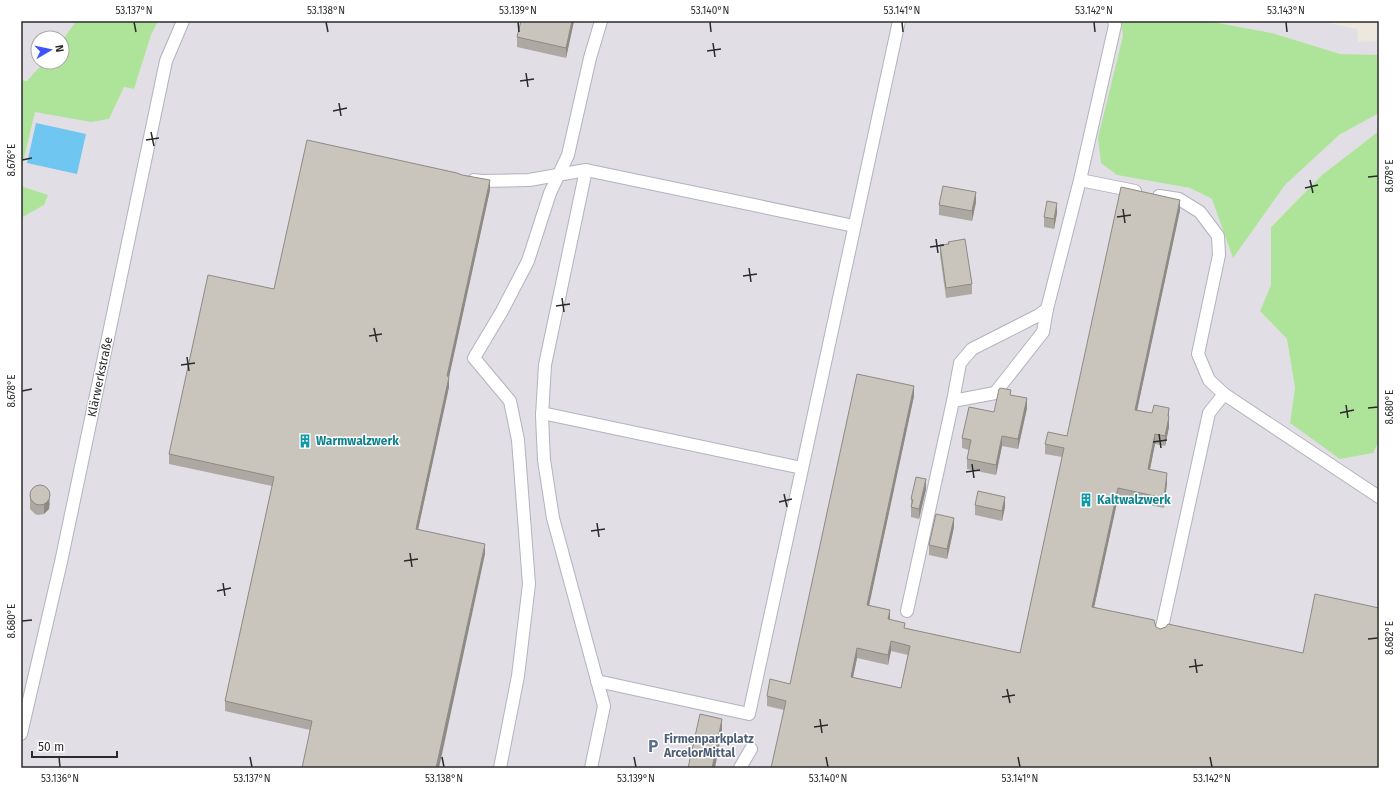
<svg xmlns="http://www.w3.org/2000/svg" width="1400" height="789" viewBox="0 0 1400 789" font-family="'Fira Sans',sans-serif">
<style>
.industrial{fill:#e1dee6}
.green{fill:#aee499}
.water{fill:#6fc6f0}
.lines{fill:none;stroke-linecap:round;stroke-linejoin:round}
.minor-casing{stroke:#b1b3bf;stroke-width:14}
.minor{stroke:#fff;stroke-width:12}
.wall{fill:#ada9a2;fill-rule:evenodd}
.shaded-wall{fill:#8d8a84}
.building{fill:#c9c5bc;stroke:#8d8a84;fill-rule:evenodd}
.ticks{fill:none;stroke:#2b2b2b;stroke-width:1.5}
.labels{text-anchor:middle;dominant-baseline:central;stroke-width:3;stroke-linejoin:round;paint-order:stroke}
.street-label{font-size:12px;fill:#2b2b2b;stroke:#fff}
.culture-label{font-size:12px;font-weight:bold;fill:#0d838f;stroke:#fff;text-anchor:start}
.service-label{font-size:12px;font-weight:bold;fill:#4e5e75;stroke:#fff;text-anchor:start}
.neatline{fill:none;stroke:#2b2b2b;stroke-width:1.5}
.ticks-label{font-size:10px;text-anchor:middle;fill:#2b2b2b}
</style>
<rect width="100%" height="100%" fill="#ede7dd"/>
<g class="industrial">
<path d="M21,21h55l-14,20v-3h-24v24h6l-17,19 -6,-1z"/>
<path d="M158,21h963l2,15 -6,139 73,13 22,11 21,58 52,-72 54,-50 40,-22v18l-57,44 -51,51v59l-11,26 27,28 8,49 -5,35 82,30 7,-12v327h-1358v-550l23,-13 4,-10 -27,-9v-15l14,-60 56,11 18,-3 15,-32 10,2 17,-54z"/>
<path d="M1207,21h111l39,8 1,13 21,-1v14l-39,-1 -68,-21z"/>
</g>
<g class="green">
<path d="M76,21h82l-7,14 -17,54 -10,-2 -15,32 -18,3 -56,-10 -14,59v-91l6,1 17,-19h18v-21z"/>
<path d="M1121,21h86l65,12 68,21 39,1v58l-40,22 -54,50 -52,73 -21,-59 -22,-11 -73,-13 -16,-12 -3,-25 25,-102z"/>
<path d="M1379,131v310l-6,12 -33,6 -50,-36 5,-35 -8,-49 -27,-28 11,-26v-58l51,-52z"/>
<path d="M21,186l27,9 -4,10 -23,13z"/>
</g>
<path class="water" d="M36,123l50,11 -9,40 -50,-11z"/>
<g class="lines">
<g class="minor-casing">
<g id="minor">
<path d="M586,170l-41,195 -3,51 2,44 9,58 51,188 -13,62"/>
<path d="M474,180l8,1 47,-1 57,-10 268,56"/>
<path d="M1080,180l55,11"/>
<path d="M1159,196l20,3 21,13 18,24 1,19 -21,99 11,26 15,14"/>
<path d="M953,401l7,-38 12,-14 67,-34 8,-6"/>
<path d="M542,413l260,55"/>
<path d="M907,611l46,-210 42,-8 48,-61 4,-23 33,-129 35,-155 -1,-4"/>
<path d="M1161,632l48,-219 15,-19 155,103"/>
<path d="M597,681l152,33 150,-693"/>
<path d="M21,734l40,-172 105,-501 17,-40"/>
<path d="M500,768l18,-92 11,-92 -11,-144 -8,-39 -36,-43 28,-47 26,-50 22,-68 18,-38 22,-97 11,-37"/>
<path d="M740,768l11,-19"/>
</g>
</g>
<use href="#minor" class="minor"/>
</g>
<g class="wall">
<path d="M574,21l-8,37 -49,-11v-10z"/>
<path d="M490,190l-41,187v10l-31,142 67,25 -175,176 -85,-19v-10l47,-215 -103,-22v-10l105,-165z"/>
<path d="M976,202l-4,19 -33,-6v-10z"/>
<path d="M1180,210l-43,200 15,3 17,-5v19l-4,19 -10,-2 -5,25 17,14 -3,25 -46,-10 -24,109 62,20 223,141 -595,-58 -17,-4v-10l23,-12 124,-288 -45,209 21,15 15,8 115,25 42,-196 -17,-3v-10l22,-8zM891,651l17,4 -7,33 -48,-11 4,-19 31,7z"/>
<path d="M1057,213l-3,16 -10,-2v-10z"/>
<path d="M948,242l24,42v10l-26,4 -6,-43v-10l8,-1z"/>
<path d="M1011,395l16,13 -9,41 -16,-3 -6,29 -29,-6v-10l2,-9 -7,-2v-10l32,-26z"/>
<path d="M926,489l-7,30 -8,-2v-18z"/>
<path d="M30,492l20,11 -1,6 -5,5 -6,1 -3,-1 -5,-5z"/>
<path d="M975,505l30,2 -3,14 -27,-6z"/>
<path d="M954,527l-7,32 -18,-4v-10z"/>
</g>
<g class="shaded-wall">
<path d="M572,21h2l-8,37v-10z"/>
<path d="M490,180v10l-41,187v10l-33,152v-10l31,-153z"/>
<path d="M976,192v10l-4,19v-10z"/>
<path d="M1180,200v10l-45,210v-10z"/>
<path d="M1057,203v10l-3,16v-10z"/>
<path d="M914,386v10l-47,219v-10z"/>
<path d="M1027,398v10l-9,41v-10z"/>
<path d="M1169,408v19l-4,19v-10l3,-20z"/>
<path d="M1155,434v10l-7,35v-10z"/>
<path d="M1002,436v10l-6,29v-10z"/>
<path d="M1167,473v10l-3,25v-10z"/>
<path d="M926,479v10l-7,30v-10z"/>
<path d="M1118,488v10l-26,119v-10z"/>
<path d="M50,493l-1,16 -5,5v-10z"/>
<path d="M1005,497v10l-3,14v-10z"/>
<path d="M954,518v9l-7,32v-10z"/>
<path d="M485,544v10l-46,214h-3z"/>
<path d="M890,610v10l-2,-1z"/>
<path d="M891,641v10l-3,14v-10z"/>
<path d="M857,648v10l-6,29v-10z"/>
<path d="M722,719v13l-7,36h-3z"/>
</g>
<g class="building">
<path d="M521,21h51l-6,27 -49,-11z"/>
<path d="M307,140l150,33 5,2 28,5 -43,196 2,1 -33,152 69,15 -49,224h-134l10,-47 -87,-20 49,-224 -105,-23 39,-179 66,14z"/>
<path d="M943,186l33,6 -4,19 -33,-6z"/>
<path d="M1121,187l59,13 -45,210 17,3 2,-8 15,3 -1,8 1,1 -4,19 -10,-2 -7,35 19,4 -3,25 -46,-10 -26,119 62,13 2,7 4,2 6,-2 2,-3 135,29 12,-59 64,14v160h-608l15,-67 -19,-5 3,-17 20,5 67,-310 57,12 -47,219 23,5 -2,9 17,4 -1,5 116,25 44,-205 -19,-4 3,-12 19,4zM891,641l19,5 -9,42 -50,-11 6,-29 31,7z"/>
<path d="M1047,201l10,2 -3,16 -10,-2z"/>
<path d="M965,239l7,45 -26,4 -6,-43 9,-1 -1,-2z"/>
<path d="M1001,388l10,2 -1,5 17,3 -9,41 -16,-3 -6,29 -29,-6 4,-19 -9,-2 7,-31 25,5 5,-23z"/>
<path d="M916,477l10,2 -7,30 -8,-2 2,-7 -2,-1z"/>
<circle cx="40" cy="495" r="10"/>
<path d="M978,491l27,6 -3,14 -27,-6z"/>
<path d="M936,514l18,4 -7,31 -18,-4z"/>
<path d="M700,714l22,5 -10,49h-24z"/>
</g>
<path class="ticks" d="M134,22l2,10M326,22l2,10M518,22l1,10M710,22l1,10M902,22l1,10M1094,22l1,10M1286,22l1,10M713,43l2,14M707,51l14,-2M526,73l2,14M520,81l14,-2M339,103l2,13M333,111l14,-3M151,132l3,14M146,140l13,-2M22,160l10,-2M1368,177l10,-1M1310,180l3,13M1305,188l13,-3M1123,209l2,14M1117,217l14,-2M936,239l2,14M930,247l14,-2M749,268l2,14M743,276l14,-2M562,298l2,14M556,306l14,-2M374,328l3,14M369,336l13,-2M187,357l2,14M181,365l14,-2M22,391l10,-2M1346,405l2,13M1368,408l10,-1M1340,413l14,-3M1159,434l2,14M1153,442l14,-2M972,464l2,14M966,472l14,-2M784,494l3,13M779,502l13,-3M597,523l2,14M591,531l14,-2M410,553l2,14M404,561l14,-2M223,583l2,13M217,591l14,-3M22,621l10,-1M1368,639l10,-1M1195,659l2,14M1189,667l14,-2M1007,689l3,14M1002,697l13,-2M820,719l2,14M814,727l14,-2M59,757l1,10M250,757l2,10M442,757l2,10M634,757l2,10M826,757l2,10M1018,757l2,10M1210,757l2,10"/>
<defs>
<g id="building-bare" transform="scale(1.08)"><path d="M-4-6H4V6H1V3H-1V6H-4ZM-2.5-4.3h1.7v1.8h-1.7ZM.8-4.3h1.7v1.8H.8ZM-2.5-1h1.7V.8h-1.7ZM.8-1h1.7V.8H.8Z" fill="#0f9aa8" stroke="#fff" stroke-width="2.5" paint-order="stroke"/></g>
<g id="parking-bare" transform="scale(1.08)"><path d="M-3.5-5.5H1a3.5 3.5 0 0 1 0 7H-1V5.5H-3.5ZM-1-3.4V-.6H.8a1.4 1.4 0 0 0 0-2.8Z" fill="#5c6f8a" stroke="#fff" stroke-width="2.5" paint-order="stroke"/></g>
</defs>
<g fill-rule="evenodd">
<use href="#building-bare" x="305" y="441"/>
<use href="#building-bare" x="1086" y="500"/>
<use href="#parking-bare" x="653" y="746"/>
</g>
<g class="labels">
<g class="street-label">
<text transform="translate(100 377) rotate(-78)">Klärwerkstraße</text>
</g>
<g class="culture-label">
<text x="316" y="441">Warmwalzwerk</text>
<text x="1097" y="500">Kaltwalzwerk</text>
</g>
<g class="service-label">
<text x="664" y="739">Firmenparkplatz<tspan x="664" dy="14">ArcelorMittal</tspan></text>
</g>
</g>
<rect width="1400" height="789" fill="none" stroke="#ffffff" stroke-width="44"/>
<g transform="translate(50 50) rotate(81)"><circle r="19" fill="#ffffff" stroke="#aaaaaa"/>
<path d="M0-3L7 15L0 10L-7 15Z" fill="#3c54fc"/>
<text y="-6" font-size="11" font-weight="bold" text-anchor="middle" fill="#2b2b2b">N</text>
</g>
<path d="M32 751v6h85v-6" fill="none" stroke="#2b2b2b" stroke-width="2"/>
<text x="38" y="751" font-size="12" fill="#2b2b2b" stroke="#ffffff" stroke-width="3" paint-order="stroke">50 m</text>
<rect x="22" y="22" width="1356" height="745" class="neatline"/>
<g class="ticks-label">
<text x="134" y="14">53.137°N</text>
<text x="326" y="14">53.138°N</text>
<text x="518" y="14">53.139°N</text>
<text x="710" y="14">53.140°N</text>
<text x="902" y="14">53.141°N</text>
<text x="1094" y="14">53.142°N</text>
<text x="1286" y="14">53.143°N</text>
<text transform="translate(11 160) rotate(-90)" y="4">8.676°E</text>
<text transform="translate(1389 176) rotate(-90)" y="4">8.678°E</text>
<text transform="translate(11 391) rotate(-90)" y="4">8.678°E</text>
<text transform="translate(1389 407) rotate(-90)" y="4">8.680°E</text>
<text transform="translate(11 621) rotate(-90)" y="4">8.680°E</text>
<text transform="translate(1389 638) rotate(-90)" y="4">8.682°E</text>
<text x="60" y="782">53.136°N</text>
<text x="252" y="782">53.137°N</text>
<text x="444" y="782">53.138°N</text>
<text x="636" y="782">53.139°N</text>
<text x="828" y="782">53.140°N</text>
<text x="1020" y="782">53.141°N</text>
<text x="1212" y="782">53.142°N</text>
</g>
</svg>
